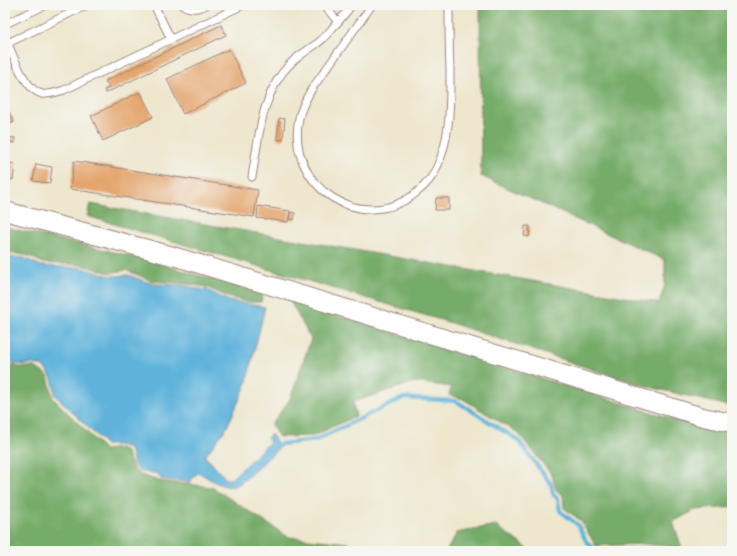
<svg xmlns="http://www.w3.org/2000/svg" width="737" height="556" viewBox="0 0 737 556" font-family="'IM FELL Great Primer',serif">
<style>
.forest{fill:#76ac69;stroke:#60664a}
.water{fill:#5fb3db;stroke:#546983}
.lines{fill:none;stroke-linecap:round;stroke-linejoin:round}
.stream{stroke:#5fb3db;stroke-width:4}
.building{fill:#e4a56d}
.service-casing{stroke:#9c837c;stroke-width:9}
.tertiary-casing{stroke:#9c837c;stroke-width:20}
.service{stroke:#fff;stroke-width:7}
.tertiary{stroke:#fff;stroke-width:18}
</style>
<rect width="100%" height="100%" fill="#f6f6f2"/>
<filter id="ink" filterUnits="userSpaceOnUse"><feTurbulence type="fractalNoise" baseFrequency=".025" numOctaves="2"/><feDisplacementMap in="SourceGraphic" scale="8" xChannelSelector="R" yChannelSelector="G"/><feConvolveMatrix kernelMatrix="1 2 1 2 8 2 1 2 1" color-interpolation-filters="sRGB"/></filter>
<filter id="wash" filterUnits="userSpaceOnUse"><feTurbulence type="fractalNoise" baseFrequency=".012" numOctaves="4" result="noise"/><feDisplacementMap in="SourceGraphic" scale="16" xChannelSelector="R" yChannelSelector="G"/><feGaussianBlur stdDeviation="0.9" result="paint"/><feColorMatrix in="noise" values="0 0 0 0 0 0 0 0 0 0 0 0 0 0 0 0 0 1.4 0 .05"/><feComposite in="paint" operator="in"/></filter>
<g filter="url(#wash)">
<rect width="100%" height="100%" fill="#eee7ce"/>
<g class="forest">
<path d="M480,5h252v402l-98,-24 -186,-61 -361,-106 3,-12 569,99 6,-18v-25l-184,-84z"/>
<path d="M5,227l135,31 123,36 -2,8h-14l-19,-5 -21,-10 -27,-4 -28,-2 -26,-11 -16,3 -28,-8 -39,-2 -14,-7 -17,-3 -7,2z"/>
<path d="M290,301l390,120 52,11v75l-37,3 -22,12 9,26 -39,-4 -47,2 -15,-25 -17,-13 -1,-13 -7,-5 -4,-15 -34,-42 -55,-34 -14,-4 2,-8 -36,-5 -62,20 3,14 -43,20 -34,1 -8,-12 19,-26 21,-60z"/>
<path d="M5,362l13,5h17l13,9 5,22 52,52 15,-2 6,4 8,18 7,5 18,6 53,6 76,50 61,6 8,8h-352z"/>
<path d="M495,525l36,26h-85l11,-18z"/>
</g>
<path class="water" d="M5,257l19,1 17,8 41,2 28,8 18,-1 24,9 29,1 18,4 8,1 22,11 36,6 -19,78 -19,42 -22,29 21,23h5l39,-37 -3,-4 4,-4 9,13 -39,36c-15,9 -29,-3 -43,-11l-8,10 -29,-3 -4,-6c-6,0 -16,0 -21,-5 -3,-3 -3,-8 -4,-12 -2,-13 -16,-11 -26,-11l-51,-50c-1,-13 -5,-30 -22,-31 -5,0 -11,1 -16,0 -4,-1 -8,-3 -12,-5z"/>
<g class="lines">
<g class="stream">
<path d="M274,445l42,-5 87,-42 53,3 62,39 33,44 2,10 5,5 2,12 18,14 8,16 10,10"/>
<path d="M620,551l27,-2 13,2"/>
</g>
</g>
<g id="blocks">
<g class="building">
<path d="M221,25l5,10 -120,58 -2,-3 5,-2 -4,-7z"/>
<path d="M229,49l17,34 -63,31 -16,-35z"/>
<path d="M140,92l13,25 -50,24 -12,-25z"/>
<path d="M5,104l9,18 -9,4z"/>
<path d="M279,118l6,1 -2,21 -6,-1z"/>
<path d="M5,137l10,1v5l-10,-2z"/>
<path d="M74,161l184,29 -4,27 -184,-28z"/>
<path d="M5,162l10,2 -2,16 -8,-2z"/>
<path d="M36,164l16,3 -2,16 -17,-2z"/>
<path d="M436,198h13v12h-14z"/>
<path d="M258,206l32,5 -2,11 -31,-4z"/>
<path d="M291,212l4,1 -1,7 -4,-1z"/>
<path d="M525,226h5l-1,11 -5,-1z"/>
</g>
</g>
</g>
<g filter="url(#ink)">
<use href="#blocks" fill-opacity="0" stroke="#9c837c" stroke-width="1"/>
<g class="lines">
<g class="service-casing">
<g id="service">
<path d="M154,5l17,34"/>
<path d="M183,5c8,5 15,4 23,0"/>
<path d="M324,5l14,17 10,-12 3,-5"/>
<path d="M372,5l-61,85c-5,9 -10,18 -12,28 -14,68 62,118 117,75 9,-7 17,-16 21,-26 14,-30 13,-66 13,-98 -1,-22 -1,-43 -1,-64"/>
<path d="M5,24l41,-19"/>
<path d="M5,37c7,15 19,53 37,57 7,1 15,-2 22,-4l179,-85"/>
<path d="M8,43l79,-38"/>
<path d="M252,177c7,-40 9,-85 39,-114 8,-8 19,-14 28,-21 7,-5 12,-13 19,-20"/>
</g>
</g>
<g class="tertiary-casing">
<path id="tertiary" d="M5,211l168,45 530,161 29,6"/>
</g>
<use href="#service" class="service"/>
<use href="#tertiary" class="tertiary"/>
</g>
</g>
<rect width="737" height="556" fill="none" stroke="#f6f6f2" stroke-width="20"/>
</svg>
